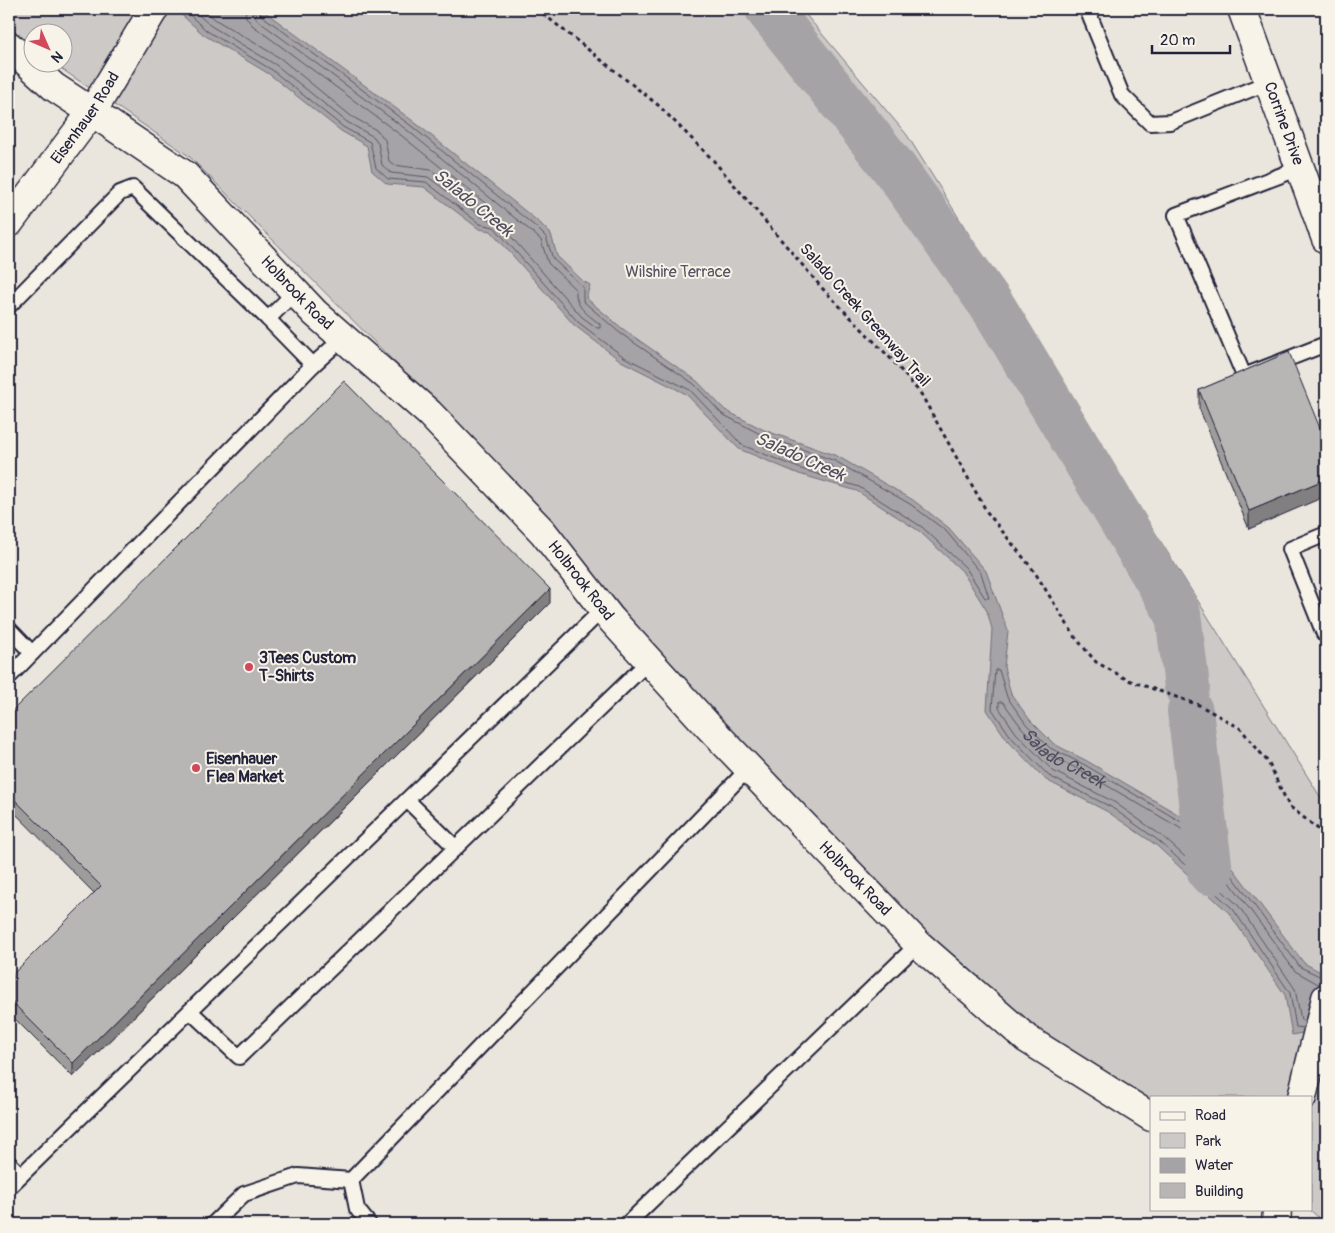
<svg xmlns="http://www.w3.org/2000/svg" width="1335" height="1233" viewBox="0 0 1335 1233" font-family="Pangolin,sans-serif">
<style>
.green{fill:#cdc9c6;stroke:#787680}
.water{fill:#a6a3a6;stroke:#716f7b}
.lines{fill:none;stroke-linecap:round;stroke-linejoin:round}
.shore{stroke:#575666;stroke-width:1}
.river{stroke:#a6a3a6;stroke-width:46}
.lane-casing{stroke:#22223b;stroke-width:18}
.street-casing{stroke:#22223b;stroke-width:31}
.secondary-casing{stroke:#22223b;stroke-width:31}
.primary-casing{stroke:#22223b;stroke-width:31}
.path{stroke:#22223b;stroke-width:3;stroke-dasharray:4 4;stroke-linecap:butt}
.lane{stroke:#f7f3e8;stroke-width:14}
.street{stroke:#f7f3e8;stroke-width:28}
.secondary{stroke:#f7f3e8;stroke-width:28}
.primary{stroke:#f7f3e8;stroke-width:28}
.wall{fill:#9e9d9c;stroke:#22223b}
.shaded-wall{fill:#817f7f;stroke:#22223b}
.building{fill:#b8b6b5;stroke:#22223b}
.poi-dot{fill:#d1495b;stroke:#f7f3e8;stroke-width:2}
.labels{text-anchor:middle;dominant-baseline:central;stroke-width:4;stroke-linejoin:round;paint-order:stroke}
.street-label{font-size:16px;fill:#22223b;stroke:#f7f3e8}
.park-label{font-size:16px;fill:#555465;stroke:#f7f3e8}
.poi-label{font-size:16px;font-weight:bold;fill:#22223b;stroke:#f7f3e8;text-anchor:start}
.water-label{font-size:18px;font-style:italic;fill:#504f60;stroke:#f7f3e8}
</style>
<rect width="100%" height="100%" fill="#eae6de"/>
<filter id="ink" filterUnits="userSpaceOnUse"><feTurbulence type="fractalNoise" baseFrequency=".02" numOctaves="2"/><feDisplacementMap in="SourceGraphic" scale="10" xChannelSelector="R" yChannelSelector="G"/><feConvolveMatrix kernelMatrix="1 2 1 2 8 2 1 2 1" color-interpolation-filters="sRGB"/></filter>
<g filter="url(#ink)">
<path class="green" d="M9,9h792l106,126 419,671v418l-17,-15h2v-112h-160v4l-121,-74 -78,-69 -266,-270 -139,-173 -358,-359 -136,-93 9,-1v-30h-30v14l-23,-20z"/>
<path class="water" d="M175,9h86l152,112 127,102 11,11 6,22 26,25 7,4 -4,13 37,31 74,52 28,29 39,20 73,26 76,44 36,28 37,43 22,60 -4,36 7,27 19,26 24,24 33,17 99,58 40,40 78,104 22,12v119l-2,-41 -22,-20 -10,2 -7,-40 -56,-82 -73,-68 -48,-33 -62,-32 -39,-40 -20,-30 5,-81 -5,-18 -25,-40 -43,-40 -62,-40 -58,-17 -60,-25 -53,-55 -65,-33 -47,-36 -83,-94 -12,-2 -55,-42 -37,-3 -15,-13 -5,-25 -26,-15 -72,-57 -65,-39z"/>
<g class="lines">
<g class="shore">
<path d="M183,9l24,22 65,39 71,57 27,15 6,26 12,11 38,3 54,42 14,3 84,95 46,35 66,33 52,55 59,24 58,18 63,40 44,41 19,30h4l-8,-25 -35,-42 -36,-27 -75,-43 -73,-26 -40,-21 -28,-30 -74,-51 -37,-32v-14l-30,-28 -7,-22 -10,-10 -126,-102 -149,-110 -2,-6"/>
<path d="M192,9l19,17 65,39 71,57 27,15 4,6 4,22 9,8 37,4 55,41 15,4 84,95 15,11h3v-4c-13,-10 -25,-17 -24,-34l-28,-27 -7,-23 -9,-8 -125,-102 -150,-110 -5,-11"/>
<path d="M203,9l13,11 64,38 71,58 27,15 7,9 4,21 5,4 37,5 55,41 4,-1v-3l-88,-71 -150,-111 -6,-8 -1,-8"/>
<path d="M767,443l65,23 4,5 -3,1 -68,-24 -1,-3z"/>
<path id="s1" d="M1305,1022l-4,-2 -6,-31 -57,-84 -76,-69 -48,-34 -61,-31 -37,-38 -17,-25v-6h4l19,26 25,26 35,17 98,57 38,38 77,105 25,14"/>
<path d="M1303,1028l-7,-1 -6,-34 -57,-84 -74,-68 -48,-34 -62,-31 -38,-39 -19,-28 3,-39h4l8,27 19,27 24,24 35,17 98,58 39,39 78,105 26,12"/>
</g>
<g class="river">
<path d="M768,9l126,159 101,142 183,304 9,73"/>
<path d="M1190,711l20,161"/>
</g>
<g class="lane-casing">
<g id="lane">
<path d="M1087,9l35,86 28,28 20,-1 99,-40"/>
<path d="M1300,168l-124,47 68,161 82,-32"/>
<path d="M9,306l111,-113 13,-5 135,131 45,46 -304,312"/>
<path d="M268,319l27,-27"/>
<path d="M313,365l30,-27"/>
<path d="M9,629l23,24"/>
<path d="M1324,634l-34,-85 36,-15"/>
<path d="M407,800l49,48"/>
<path d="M190,1011l49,46 410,-396"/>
<path d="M9,1163l12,12"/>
<path d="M9,1187l594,-578"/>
<path d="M213,1224l31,-30 54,-18 53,4"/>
<path d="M369,1224l-12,-15 -6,-29 397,-411"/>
<path d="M627,1224l291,-280"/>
</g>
</g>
<g class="street-casing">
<g id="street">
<path id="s2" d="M1242,9l84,230"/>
<path id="s3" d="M92,112l93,63 130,138 114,100 114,119 68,87 99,109 208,216 109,95 124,78"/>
</g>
</g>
<g class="secondary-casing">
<g id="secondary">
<path d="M9,46l45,41 38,25"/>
<path id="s4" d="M9,223l83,-111 62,-103"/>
</g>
</g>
<g class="primary-casing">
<g id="primary">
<path d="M1302,1097l24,-99"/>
<path d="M1276,1224l1,-15"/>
</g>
</g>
<g class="path">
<path d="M537,9l121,96 55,55 109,128 72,74 27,32 66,118 47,59 41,66 21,25 32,18 71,25 41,23 28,34 21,44 28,22 9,11"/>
<path d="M1326,852l-5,22 5,2"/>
</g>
<use href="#lane" class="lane"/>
<use href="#street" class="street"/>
<use href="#secondary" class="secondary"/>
<use href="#primary" class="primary"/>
</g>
<g class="wall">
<path d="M1289,352l-40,177 -50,-121v-18z"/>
<path d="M550,603l-477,474 -64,-64v-35l85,-85 -85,-86v-93z"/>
</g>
<g class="shaded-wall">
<path d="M1326,479v17l-77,33v-18z"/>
<path d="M550,589v14l-477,474v-14z"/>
</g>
<g class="building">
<path d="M1289,352l37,91v36l-77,32 -50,-121z"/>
<path d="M344,381l206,208 -477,474 -64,-64v-21l92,-92 -92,-92v-80z"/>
</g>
</g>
<g class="poi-dot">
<circle cx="249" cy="667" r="5"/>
<circle cx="196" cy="768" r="5"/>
</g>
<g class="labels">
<g class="street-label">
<text stroke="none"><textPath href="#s4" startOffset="130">Eisenhauer Road</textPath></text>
<text stroke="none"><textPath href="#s2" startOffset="122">Corrine Drive</textPath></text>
<text stroke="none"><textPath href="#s3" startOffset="275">Holbrook Road</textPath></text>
<text transform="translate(865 315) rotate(48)">Salado Creek Greenway Trail</text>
<text stroke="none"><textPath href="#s3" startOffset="680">Holbrook Road</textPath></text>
<text stroke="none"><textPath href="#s3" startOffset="1085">Holbrook Road</textPath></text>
</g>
<g class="park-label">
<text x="678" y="272">Wilshire Terrace</text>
</g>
<g class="poi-label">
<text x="259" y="658">3Tees Custom<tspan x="259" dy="18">T-Shirts</tspan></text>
<text x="206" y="759">Eisenhauer<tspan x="206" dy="18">Flea Market</tspan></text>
</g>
<g class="water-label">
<text transform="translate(473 203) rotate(39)">Salado Creek</text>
<text transform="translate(800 457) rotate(24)">Salado Creek</text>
<text stroke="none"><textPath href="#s1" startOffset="545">Salado Creek</textPath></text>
</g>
</g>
<rect width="1335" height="1233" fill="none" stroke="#f7f3e8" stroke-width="30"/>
<rect x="15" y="15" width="1305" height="1203" fill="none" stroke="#22223b" stroke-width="2" filter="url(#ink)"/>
<rect x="1150" y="1096" width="162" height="115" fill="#f7f3e8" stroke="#a29fa3"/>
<rect x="1160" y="1112" width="25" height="8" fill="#f7f3e8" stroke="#a29fa3"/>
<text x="1195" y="1120" font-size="15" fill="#22223b">Road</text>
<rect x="1160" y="1133" width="25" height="15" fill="#cdc9c6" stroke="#a29fa3"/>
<text x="1195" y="1146" font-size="15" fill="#22223b">Park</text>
<rect x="1160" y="1158" width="25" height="15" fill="#a6a3a6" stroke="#a29fa3"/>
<text x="1195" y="1170" font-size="15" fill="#22223b">Water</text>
<rect x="1160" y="1183" width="25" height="15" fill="#b8b6b5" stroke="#a29fa3"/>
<text x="1195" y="1196" font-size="15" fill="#22223b">Building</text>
<g transform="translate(48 48) rotate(135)"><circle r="24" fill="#f7f3e8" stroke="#a29fa3"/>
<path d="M0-4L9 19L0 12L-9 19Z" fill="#d1495b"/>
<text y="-8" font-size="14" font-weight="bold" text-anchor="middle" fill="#22223b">N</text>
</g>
<path d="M1152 45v8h78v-8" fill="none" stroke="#22223b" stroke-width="2.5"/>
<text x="1160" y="45" font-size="15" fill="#22223b" stroke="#f7f3e8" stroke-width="4" paint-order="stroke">20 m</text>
</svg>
